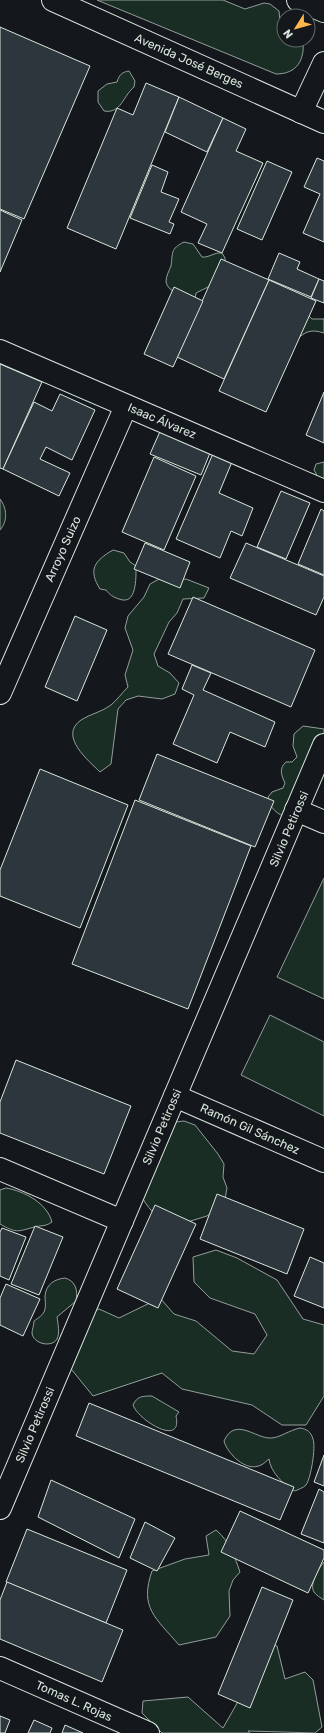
<svg xmlns="http://www.w3.org/2000/svg" width="324" height="1733" viewBox="0 0 324 1733" font-family="Rubik,sans-serif">
<style>
.green{fill:#1a2d24;stroke:#939e99}
.building{fill:#2c363c;stroke:#d8e6dc}
.lines{fill:none;stroke-linecap:round;stroke-linejoin:round}
.street-casing{stroke:#d8e6dc;stroke-width:24}
.secondary-casing{stroke:#d8e6dc;stroke-width:24}
.street{stroke:#14181c;stroke-width:22}
.secondary{stroke:#14181c;stroke-width:22}
.labels{text-anchor:middle;dominant-baseline:central;stroke-width:3;stroke-linejoin:round;paint-order:stroke}
.street-label{font-size:12px;fill:#d8e6dc;stroke:#14181c}
</style>
<rect width="100%" height="100%" fill="#14181c"/>
<g class="green">
<path d="M97,0h126l22,9 19,-6 6,1 9,7 1,11 4,2v16h19c2,20 -6,34 -27,34z"/>
<path d="M129,71l6,10 -1,6c-11,9 -13,27 -30,24l-6,-9v-11l9,-7 10,-2c2,-7 5,-10 12,-11z"/>
<path d="M184,242l9,2 9,13c7,1 12,-5 20,-4l3,5v6l-13,21 -16,8 -1,6c-10,-3 -27,-6 -29,-17 0,-6 3,-11 5,-16 2,-13 -1,-17 13,-24z"/>
<path d="M308,315l4,4h12v14c-13,-4 -18,-2 -28,7z"/>
<path d="M324,462v19l-6,-4 -4,-7 2,-6z"/>
<path d="M0,499c7,9 8,22 0,31z"/>
<path d="M113,550l11,3 6,9 6,4c0,12 1,40 -17,33 -6,-2 -9,-4 -13,-9l-6,-1c-12,-19 -6,-28 13,-39z"/>
<path d="M161,578l13,3 12,-2 23,9 -5,10 -21,1 -6,14 -8,9 -15,32 4,12 12,7 9,10 -4,11 -13,5 -24,-3 -12,4 -8,9 -7,55 -11,8c-11,-11 -42,-36 -19,-52 9,-6 21,-8 30,-15 6,-5 11,-12 17,-18l-3,-12 8,-25 -8,-22 3,-12 16,-19 6,-13z"/>
<path d="M303,726l21,3v27l-36,62c-11,-4 -18,-9 -20,-21l4,-5 11,-4 2,-5c-4,-8 -6,-15 1,-21h6l5,-5 -4,-11 1,-12z"/>
<path d="M324,878v121l-47,-22z"/>
<path d="M270,1015l54,27v74l-83,-41z"/>
<path d="M184,1121l11,4 23,29 6,10 -1,13 4,11 -2,11 -7,9 -11,8 -36,11c-15,-11 -24,-18 -32,-36 -2,-3 -6,-7 -6,-11 0,-3 2,-8 2,-12 5,-26 21,-45 49,-47z"/>
<path d="M6,1188c18,3 41,15 46,34 -7,5 -11,3 -18,5 -17,5 -18,6 -34,-3v-34z"/>
<path d="M216,1250l21,8 40,22 26,39 21,6v71l-18,29h-24l-30,-20 -70,-16 -20,-16 -69,23 -30,-37 -2,-24 15,-21 23,-5 20,9 41,-20 14,16 22,7 36,30 22,3 13,-19 -12,-21 -45,-16 -16,-16 -1,-25z"/>
<path d="M65,1278c11,3 13,13 11,23l-19,16c1,7 3,16 0,22 -5,9 -24,5 -25,-6 0,-3 2,-8 2,-12 4,-3 10,-6 11,-12 1,-4 0,-9 0,-13 1,-12 10,-17 20,-18z"/>
<path d="M152,1396l27,16 -3,4c7,32 -38,4 -43,-11 4,-9 10,-9 19,-9z"/>
<path d="M300,1428c7,1 11,4 13,11 3,8 -2,39 -7,46 -3,3 -7,4 -11,6 -11,-5 -25,-20 -26,-32 -3,2 -5,5 -8,6 -15,8 -34,-12 -37,-24 11,-25 32,-2 47,-3 8,0 19,-8 29,-10z"/>
<path d="M216,1530c14,12 18,25 24,42l-7,8 -4,11 1,25 -14,21 -37,8c-23,-27 -40,-37 -27,-74l33,-12 24,-4 -3,-19z"/>
<path d="M324,1562v38c-3,-2 -8,-5 -10,-8 -5,-8 5,-24 10,-30z"/>
<path d="M266,1642l11,4 8,33 20,-7 8,8 9,47 -7,6 -67,-2 2,2h-88l-20,-20 1,-12 45,-4 35,31 17,-30z"/>
</g>
<g class="building">
<path d="M0,27l90,39 -66,153 -24,-10z"/>
<path d="M146,83l33,14 -63,152 -49,-21 50,-120 16,7z"/>
<path d="M179,97l44,21 -16,34 -42,-20z"/>
<path d="M223,118l23,11 -10,22 27,12 -41,90 -24,-10 9,-19 -26,-12z"/>
<path d="M317,158l7,3v81l-21,-9 17,-39 -16,-7z"/>
<path d="M267,161l25,11 -30,68 -25,-11z"/>
<path d="M152,165l16,7 -7,20 18,7 -10,23 5,2 -4,10 -40,-16z"/>
<path d="M0,210l22,10 -22,52z"/>
<path d="M279,253l21,9 -3,7 22,10 -8,18 -43,-18z"/>
<path d="M221,259l48,21 -45,99 -47,-22z"/>
<path d="M319,279l5,2v22l-13,-5z"/>
<path d="M269,280l47,21 -50,111 -47,-21z"/>
<path d="M174,287l29,14 -30,66 -29,-13z"/>
<path d="M0,364l42,18 -39,87 -3,-1z"/>
<path d="M324,392v51l-18,-8z"/>
<path d="M60,394l35,16 -23,50 -26,-13 -6,12 30,14 -11,23 -56,-27 31,-67 18,9z"/>
<path d="M162,427l50,21 -11,27 -51,-21z"/>
<path d="M215,449l19,8 -15,36 34,15 -11,28 -11,-5 -11,27 -44,-19z"/>
<path d="M154,457l42,19 -32,74 -42,-18z"/>
<path d="M281,491l29,12 -24,56 -29,-12z"/>
<path d="M321,509l3,2v64l-26,-11z"/>
<path d="M145,543l45,19 -10,26 -46,-19z"/>
<path d="M246,543l78,33v21l-8,18 -86,-37z"/>
<path d="M193,597l122,53 -24,57 -123,-53z"/>
<path d="M75,616l32,14 -30,71 -32,-14z"/>
<path d="M192,665l19,8 -8,17 72,32 -10,25 -35,-15 -13,31 -44,-19 21,-49 -12,-6z"/>
<path d="M157,754l117,47 -19,46 -116,-47z"/>
<path d="M40,769l88,36 -48,123 -80,-32v-26z"/>
<path d="M135,800l116,46 -63,163 -116,-45z"/>
<path d="M16,1060l115,46 -27,68 -104,-41v-31z"/>
<path d="M217,1194l87,35 -17,45 -87,-35z"/>
<path d="M155,1205l41,19 -38,84 -41,-19z"/>
<path d="M35,1226l28,11 -24,58 -28,-11z"/>
<path d="M2,1228l24,9 -17,43 -9,-4v-44z"/>
<path d="M310,1257l14,6v45l-30,-12z"/>
<path d="M6,1284l34,15 -17,37 -23,-11v-27z"/>
<path d="M89,1403l205,84 -14,33 -204,-84z"/>
<path d="M324,1455v31l-10,-4z"/>
<path d="M51,1480l84,39 -16,39 -81,-41z"/>
<path d="M319,1489l5,3v51l-23,-9z"/>
<path d="M240,1511l84,39v8l-16,35 -87,-41z"/>
<path d="M145,1522l30,16 -18,33 -27,-13z"/>
<path d="M27,1529l100,41 -21,53 -100,-41z"/>
<path d="M7,1582l116,48 -21,52 -102,-43v-39z"/>
<path d="M262,1587l31,13 -43,108 -32,-14z"/>
<path d="M0,1716l10,4 -5,13h-5z"/>
<path d="M34,1720l18,8 -2,5h-22z"/>
<path d="M65,1725l18,8h-21z"/>
</g>
<g class="lines">
<g class="street-casing">
<g id="street">
<path d="M301,112l23,-49"/>
<path d="M0,351l324,140"/>
<path d="M0,693l126,-287"/>
<path d="M296,810l28,12"/>
<path d="M175,1096l149,65"/>
<path d="M0,1169l122,52"/>
<path d="M0,1508l324,-763"/>
<path d="M0,1668l148,65"/>
</g>
</g>
<g class="secondary-casing">
<g id="secondary">
<path d="M53,0l271,122"/>
<path d="M298,0l26,11"/>
</g>
</g>
<use href="#street" class="street"/>
<use href="#secondary" class="secondary"/>
</g>
<g class="labels">
<g class="street-label">
<text transform="translate(189 61) rotate(24)">Avenida José Berges</text>
<text transform="translate(162 421) rotate(23)">Isaac Álvarez</text>
<text transform="translate(63 549) rotate(-66)">Arroyo Suizo</text>
<text transform="translate(289 829) rotate(-67)">Silvio Petirossi</text>
<text transform="translate(162 1127) rotate(-67)">Silvio Petirossi</text>
<text transform="translate(250 1129) rotate(24)">Ramón Gil Sánchez</text>
<text transform="translate(35 1425) rotate(-67)">Silvio Petirossi</text>
<text transform="translate(74 1701) rotate(24)">Tomas L. Rojas</text>
</g>
</g>
<g transform="translate(296 28) rotate(233)"><circle r="19" fill="#14181c" stroke="#626a69"/>
<path d="M0-3L7 15L0 10L-7 15Z" fill="#ffb74d"/>
<text y="-6" font-size="11" font-weight="bold" text-anchor="middle" fill="#d8e6dc">N</text>
</g>
</svg>
